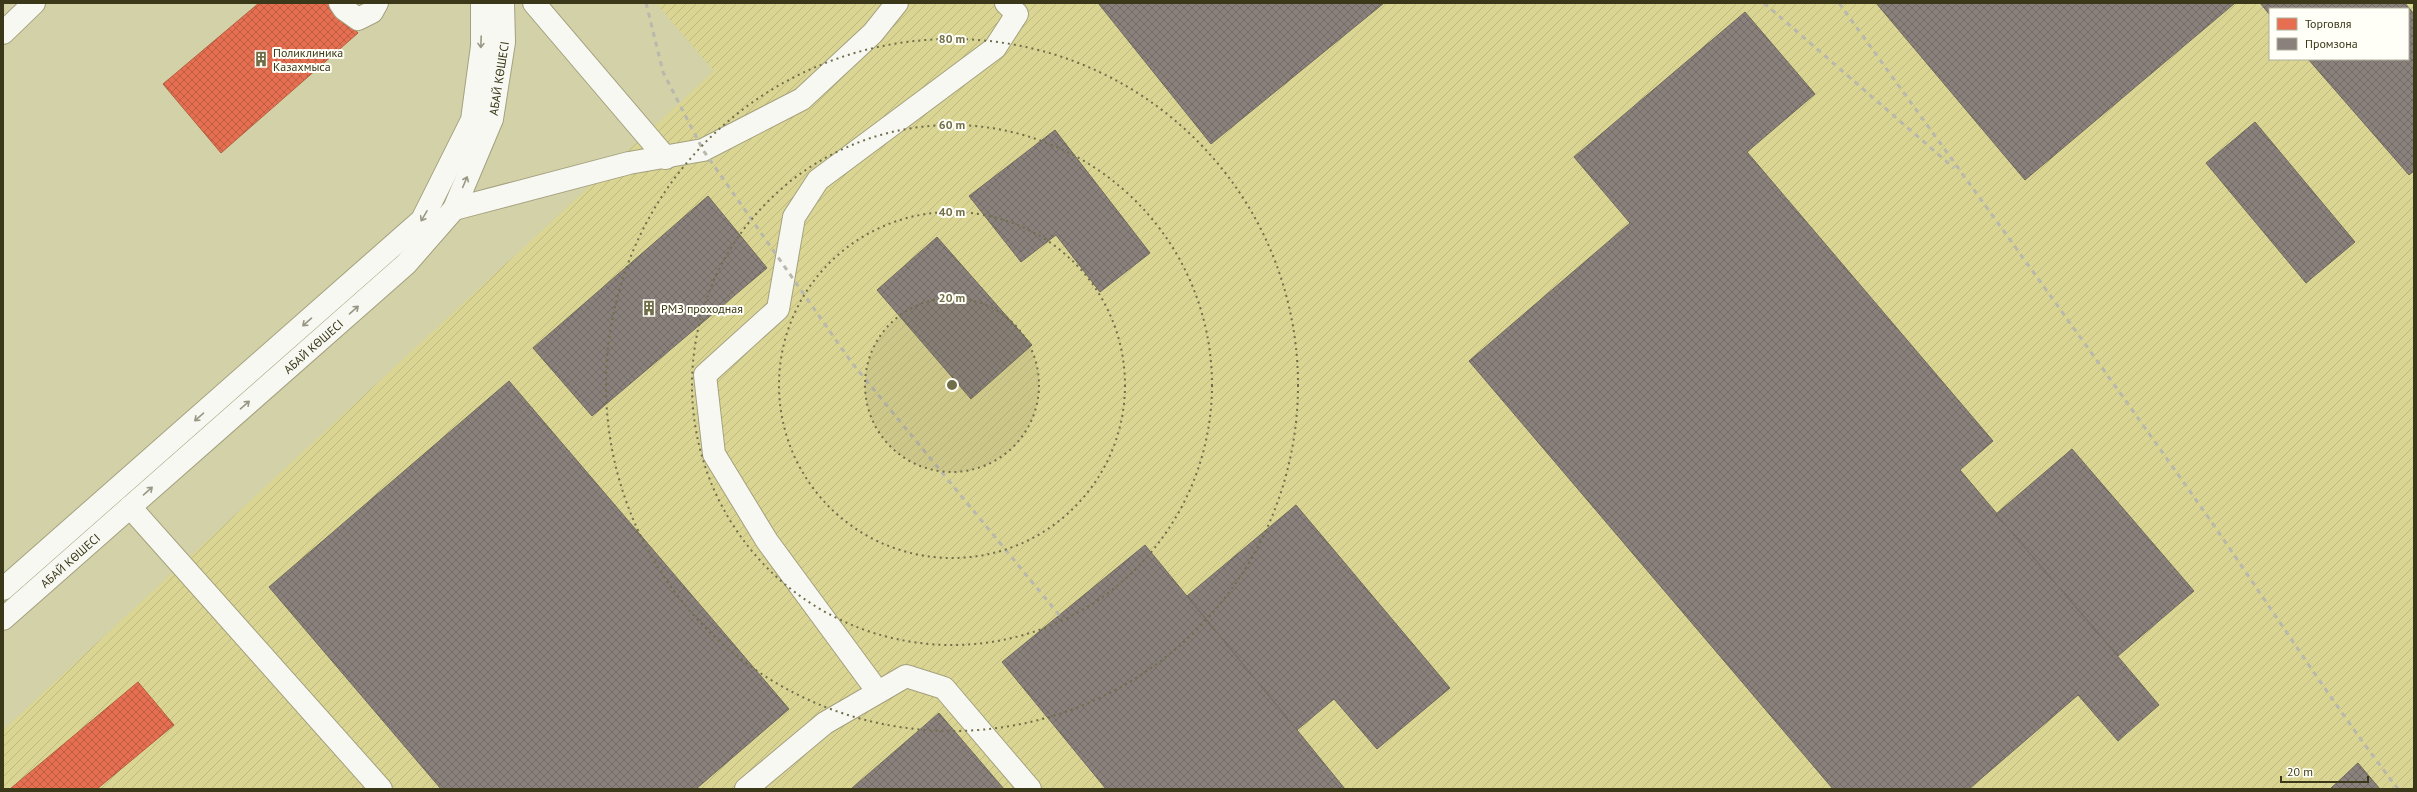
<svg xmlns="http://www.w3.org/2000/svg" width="2417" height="792" viewBox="0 0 2417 792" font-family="'PT Sans',sans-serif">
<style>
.industrial{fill:url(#industrial-furrows);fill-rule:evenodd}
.shops{fill:url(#shops-cross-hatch);stroke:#b35e40}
.industry{fill:url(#industry-cross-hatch);stroke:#726b5e}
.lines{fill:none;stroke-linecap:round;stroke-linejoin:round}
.minor-casing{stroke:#a3a17f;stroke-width:24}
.minor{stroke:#f8f8f2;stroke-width:22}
.rail{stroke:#b9b8ad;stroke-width:3;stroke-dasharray:5 5;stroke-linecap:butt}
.oneway{stroke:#999885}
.ring{fill:none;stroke:#706e4a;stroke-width:2;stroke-dasharray:2 4}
.labels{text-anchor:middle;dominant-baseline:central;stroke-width:4;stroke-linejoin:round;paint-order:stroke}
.poi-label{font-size:12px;fill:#3a3818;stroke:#fffff7;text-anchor:start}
.street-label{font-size:12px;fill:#3a3818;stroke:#fffff7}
.centre{fill:#706e4a;stroke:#fffff7;stroke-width:2}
.ring-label{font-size:12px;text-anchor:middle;font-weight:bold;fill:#706e4a;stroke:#fffff7;stroke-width:4;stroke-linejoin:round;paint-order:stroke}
</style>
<defs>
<pattern id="industrial-furrows" width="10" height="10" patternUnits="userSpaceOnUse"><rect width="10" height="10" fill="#dad593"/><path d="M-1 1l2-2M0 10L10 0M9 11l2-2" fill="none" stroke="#bcb87e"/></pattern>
<pattern id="shops-cross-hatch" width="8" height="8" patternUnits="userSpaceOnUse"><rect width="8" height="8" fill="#e76f51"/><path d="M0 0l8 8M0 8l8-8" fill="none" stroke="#bc5c42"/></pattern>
<pattern id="industry-cross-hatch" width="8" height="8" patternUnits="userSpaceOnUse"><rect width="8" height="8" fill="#8a817c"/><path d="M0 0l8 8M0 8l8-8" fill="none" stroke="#726b65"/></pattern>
</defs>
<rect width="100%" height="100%" fill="#d3d1a7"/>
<path class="industrial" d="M656,3h1758v786h-2411v-59l711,-659zM2270,9h138v50h-138z"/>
<g class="shops">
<path d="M259,3h73l26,30 -137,120 -58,-69z"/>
<path d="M138,682l36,43 -77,64h-87z"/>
</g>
<g class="industry">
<path d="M1098,3h286l-173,141z"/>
<path d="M1876,3h359l-210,177z"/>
<path d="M2260,3h145l9,11v157l-5,4 -101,-116h100v-50h-138v6z"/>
<path d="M1745,12l70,82 -68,58 246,289 -33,29 199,235 -41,36 -40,-46 -109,94h-136l-364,-428 161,-138 -56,-66z"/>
<path d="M2255,122l100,120 -49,41 -100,-120z"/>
<path d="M1055,130l95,123 -50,39 -44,-57 -35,27 -52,-66z"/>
<path d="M708,196l59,72 -175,148 -59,-68z"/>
<path d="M937,237l95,108 -61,54 -94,-109z"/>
<path d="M509,381l280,328 -93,80h-255l-172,-202z"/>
<path d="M2072,449l122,142 -76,65 -122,-142z"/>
<path d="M1296,505l154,183 -73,61 -43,-50 -37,31 -110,-134z"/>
<path d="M1145,545l152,185 48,59h-239l-104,-127z"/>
<path d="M939,713l65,76h-153z"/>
<path d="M2358,763l22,26h-50z"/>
</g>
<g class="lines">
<g class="minor-casing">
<g id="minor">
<path d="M340,3l4,6 14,10 14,-7 5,-9"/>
<path d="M534,3l132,155"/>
<path d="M3,33l31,-30"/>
<path d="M454,209l175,-46 74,-13 99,-51 71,-66 24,-30"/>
<path d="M130,507l251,282"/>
<path d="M3,589l419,-369 50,-100 10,-74v-43"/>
<path id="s1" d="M3,619l403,-355 48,-55 38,-90 12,-77 -1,-39"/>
<path d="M878,692l-111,-151 -53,-87 -9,-79 73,-66 16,-92 24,-37 177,-132 22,-34 -11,-11"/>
<path d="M746,789l79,-66 81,-47 38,12 86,101"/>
</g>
</g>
<use href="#minor" class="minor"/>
<g class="rail">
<path d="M646,3l17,69 40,78 149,213 208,253"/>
<path d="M1764,3l190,165"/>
<path d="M1839,3c121,168 243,335 362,504 66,94 127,191 197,282"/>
</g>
</g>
<defs><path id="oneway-shaft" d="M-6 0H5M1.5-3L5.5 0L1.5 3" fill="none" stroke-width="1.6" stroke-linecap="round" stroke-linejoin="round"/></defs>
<g class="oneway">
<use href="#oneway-shaft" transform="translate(481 42) rotate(92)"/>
<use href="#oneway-shaft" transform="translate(465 182) rotate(-67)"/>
<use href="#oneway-shaft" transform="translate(424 216) rotate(120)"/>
<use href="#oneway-shaft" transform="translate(354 310) rotate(-41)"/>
<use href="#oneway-shaft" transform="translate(307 322) rotate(139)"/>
<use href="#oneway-shaft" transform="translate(245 405) rotate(-41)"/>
<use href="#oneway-shaft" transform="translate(199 417) rotate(139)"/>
<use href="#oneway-shaft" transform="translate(148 491) rotate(-41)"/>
</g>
<circle cx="952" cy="385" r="87" fill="#706e4a" fill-opacity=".12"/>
<g class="ring">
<circle cx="952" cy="385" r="87"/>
<circle cx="952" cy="385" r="173"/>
<circle cx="952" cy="385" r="260"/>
<circle cx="952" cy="385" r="346"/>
</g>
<defs>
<g id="building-bare" transform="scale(1.2)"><path d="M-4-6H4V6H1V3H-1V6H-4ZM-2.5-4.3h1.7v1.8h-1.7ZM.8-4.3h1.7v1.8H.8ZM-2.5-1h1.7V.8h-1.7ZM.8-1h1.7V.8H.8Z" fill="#706e4a" stroke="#fffff7" stroke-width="2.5" paint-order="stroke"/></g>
</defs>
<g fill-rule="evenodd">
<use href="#building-bare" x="261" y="59"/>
<use href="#building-bare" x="649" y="308"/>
</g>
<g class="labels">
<g class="poi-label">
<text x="273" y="52">Поликлиника<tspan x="273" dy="14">Казахмыса</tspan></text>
<text x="661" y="308">РМЗ проходная</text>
</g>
<g class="street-label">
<text stroke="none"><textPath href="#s1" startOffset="749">АБАЙ КӨШЕСІ</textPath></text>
<text stroke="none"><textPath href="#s1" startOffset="413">АБАЙ КӨШЕСІ</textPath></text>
<text stroke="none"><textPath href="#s1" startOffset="89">АБАЙ КӨШЕСІ</textPath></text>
</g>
</g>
<circle cx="952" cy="385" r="6" class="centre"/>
<g class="ring-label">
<text x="952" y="43">80 m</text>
<text x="952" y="129">60 m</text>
<text x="952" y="216">40 m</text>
<text x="952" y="302">20 m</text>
</g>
<rect width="2417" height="792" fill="none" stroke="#3a3818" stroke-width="8"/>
<rect x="2269" y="8" width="140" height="52" fill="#fffff7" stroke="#b0af9e"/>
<rect x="2277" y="18" width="20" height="12" fill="#e76f51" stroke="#b0af9e"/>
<text x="2305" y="28" font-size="12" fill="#3a3818">Торговля</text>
<rect x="2277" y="38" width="20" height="12" fill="#8a817c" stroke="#b0af9e"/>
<text x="2305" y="48" font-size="12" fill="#3a3818">Промзона</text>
<path d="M2281 776v6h87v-6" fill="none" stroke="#3a3818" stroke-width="2"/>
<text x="2287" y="776" font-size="12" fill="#3a3818" stroke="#fffff7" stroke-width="3" paint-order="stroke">20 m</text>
</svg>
